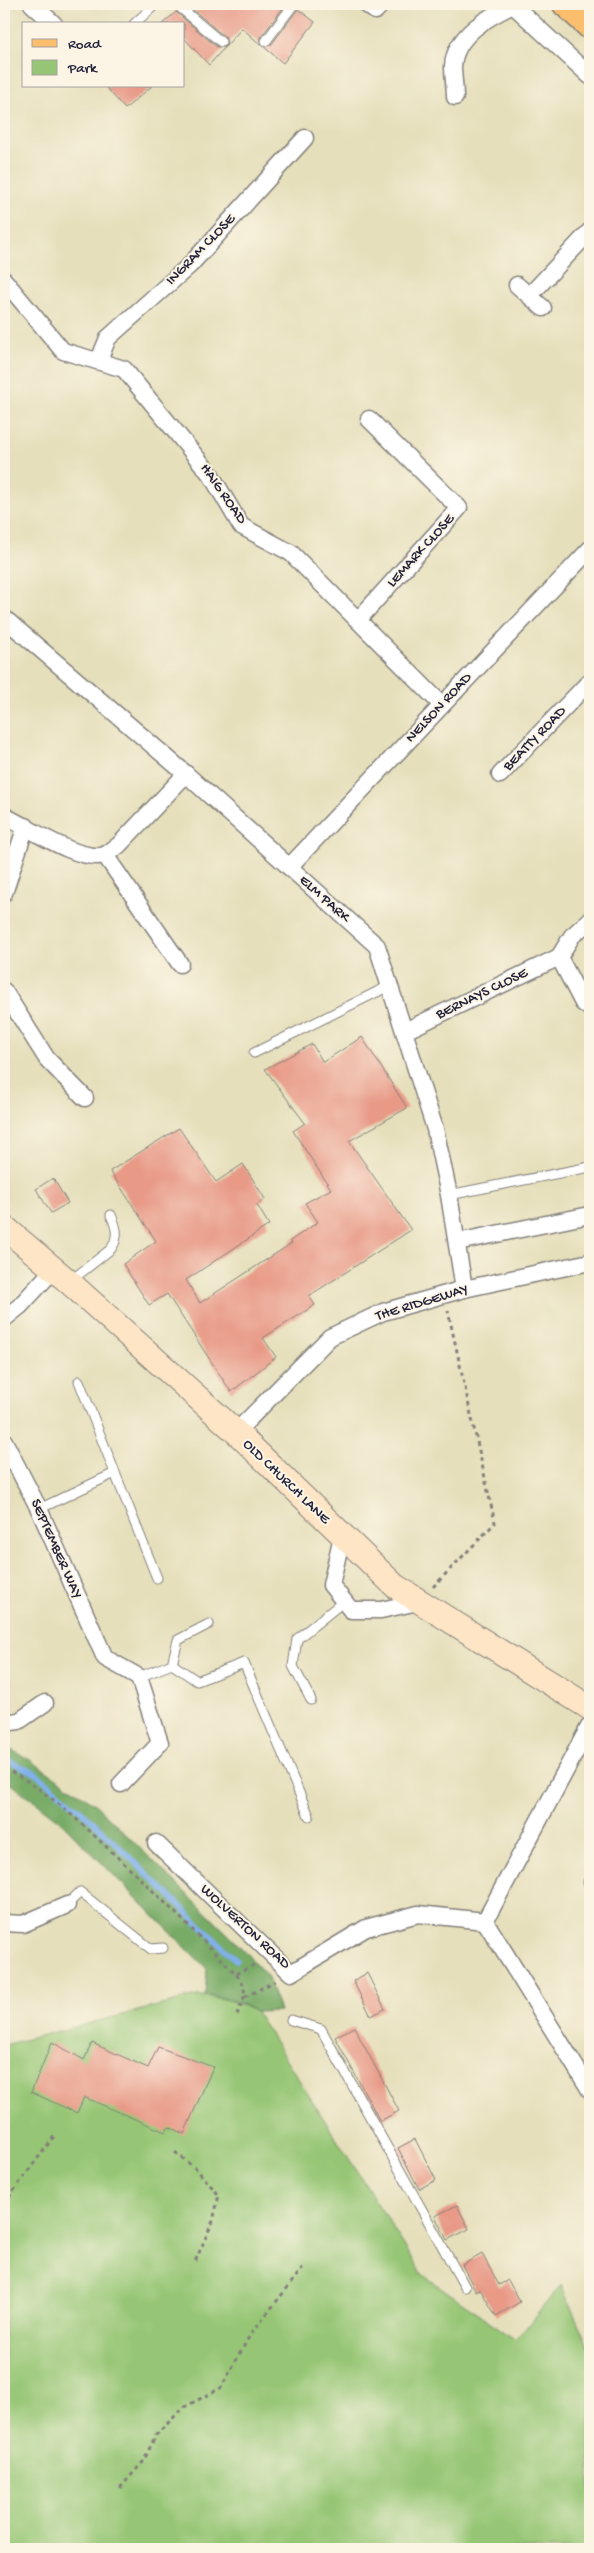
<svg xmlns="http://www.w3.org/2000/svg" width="594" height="2553" viewBox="0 0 594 2553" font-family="'Gochi Hand',sans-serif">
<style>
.green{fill:#96c675;stroke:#5c7458}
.forest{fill:#78ab66;stroke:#4d6650}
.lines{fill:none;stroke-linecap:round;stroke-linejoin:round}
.stream{stroke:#81b0eb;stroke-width:5.5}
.building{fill:#e89a87}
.lane-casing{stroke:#84807b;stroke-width:11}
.street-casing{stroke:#84807b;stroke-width:19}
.secondary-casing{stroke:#84807b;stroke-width:26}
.primary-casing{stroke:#84807b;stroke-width:29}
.path{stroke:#84807b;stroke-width:3;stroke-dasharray:4 4;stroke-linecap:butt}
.lane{stroke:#fff;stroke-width:9}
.street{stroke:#fff;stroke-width:16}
.secondary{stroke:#fde5c5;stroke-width:24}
.primary{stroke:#fabe6d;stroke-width:26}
.labels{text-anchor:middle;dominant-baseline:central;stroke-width:4;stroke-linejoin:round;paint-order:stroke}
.street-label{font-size:15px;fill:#22223b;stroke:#fcf5e5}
</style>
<rect width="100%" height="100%" fill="#fcf5e5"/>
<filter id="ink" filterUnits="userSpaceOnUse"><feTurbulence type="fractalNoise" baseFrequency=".02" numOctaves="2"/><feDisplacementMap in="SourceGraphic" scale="10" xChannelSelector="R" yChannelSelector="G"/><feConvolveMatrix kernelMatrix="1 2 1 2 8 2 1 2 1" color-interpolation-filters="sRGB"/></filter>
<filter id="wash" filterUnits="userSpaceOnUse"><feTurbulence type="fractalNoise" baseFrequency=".0096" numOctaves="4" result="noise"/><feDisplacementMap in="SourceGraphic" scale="20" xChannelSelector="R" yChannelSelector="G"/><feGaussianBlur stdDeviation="1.12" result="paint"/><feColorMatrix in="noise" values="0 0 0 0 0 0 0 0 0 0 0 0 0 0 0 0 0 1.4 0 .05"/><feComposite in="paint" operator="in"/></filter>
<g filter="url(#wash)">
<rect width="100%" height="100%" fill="#e5dfbb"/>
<path class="green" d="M197,1996c22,0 40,5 59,16l166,262 94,66 45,-55 29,65v199h-586v-504z"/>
<path class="forest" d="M4,1746l23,12 67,45 140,137 33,36 13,35 -24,1 -16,-9 -26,-7h-9l2,-27 -148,-149 -45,-34 -10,-5z"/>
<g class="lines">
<path class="stream" d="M4,1759l33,15 48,40 151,146"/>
</g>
<g id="blocks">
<g class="building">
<path d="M186,4h100l-25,33v8l-19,-17 -33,37 -25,-27v-14h-22l14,-12 41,35 8,-1 2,-3 -2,-6z"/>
<path d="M298,9l17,13 -32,41 -20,-17 8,-1z"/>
<path d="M105,86h47l-27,23z"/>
<path d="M362,1037l45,71 -58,33 62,89 -102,66 6,9 -52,33 13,19 -45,35 -64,-98 -18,11 -26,-41 33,-23 -46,-70 69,-43 37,54 27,-18 22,35 -8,6 12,20 -83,55 14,23 92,-60 -2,-2 28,-19 -13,-19 26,-14 -38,-58 12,-8 -40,-54 47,-25 11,18z"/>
<path d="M53,1178l15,25 -17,10 -15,-24z"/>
<path d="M367,1973l18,36 -14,7 -18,-35z"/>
<path d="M354,2027l45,84 -19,10 -45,-84z"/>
<path d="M52,2042l32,18 8,-17 56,25 10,-21 55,20 -29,67 -15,-7 -4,5 -81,-35 -7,16 -46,-21z"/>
<path d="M415,2139l21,41 -17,9 -21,-41z"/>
<path d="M457,2205l12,24 -22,11 -12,-24z"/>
<path d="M482,2254l17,31 9,-5 12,22 -24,14 -16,-27 -4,2 -14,-26z"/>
</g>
</g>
</g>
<g filter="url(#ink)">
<use href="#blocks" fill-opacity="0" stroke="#84807b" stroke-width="1"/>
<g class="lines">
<g class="lane-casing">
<g id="lane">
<path d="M176,4l45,38"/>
<path d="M134,24l22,-20"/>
<path d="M266,41l28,-37"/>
<path d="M254,1053l137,-68"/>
<path d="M449,1195l141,-28"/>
<path d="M69,1282l42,-33c8,-12 6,-21 0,-34"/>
<path d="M79,1381l36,92"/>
<path d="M39,1509l76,-36 42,105"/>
<path d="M172,1664l25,17 47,-18 65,153"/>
<path d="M139,1677l33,-13 6,-24 31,-16"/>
<path d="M311,1700l-18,-34 4,-27 47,-38"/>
<path d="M588,1882l2,-4"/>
<path d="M67,1905l13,-13 71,57 12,-1"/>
<path d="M291,2020l30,9 144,258"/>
</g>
</g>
<g class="street-casing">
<g id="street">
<path d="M32,4l22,20"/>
<path d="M366,4l9,7 7,-7"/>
<path d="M512,4l78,72"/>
<path d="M455,97c0,-10 -2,-21 -2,-31 2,-31 35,-49 60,-61"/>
<path d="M4,280l59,71 61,18 87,106 30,51 50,27 151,152"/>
<path d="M517,285l26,23"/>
<path d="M530,295l60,-64"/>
<path d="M99,360l9,-22 82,-73 115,-127"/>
<path d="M4,618l182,156 191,172 58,183 14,66 15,94"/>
<path d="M358,620l101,-112 -90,-89"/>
<path d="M500,775l90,-94"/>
<path d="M4,816c24,11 76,47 101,39 4,-2 9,-7 13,-9l68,-72"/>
<path d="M105,855l75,109"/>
<path d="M289,867l301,-318"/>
<path d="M4,893l22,-67"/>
<path d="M559,957l24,46 7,5"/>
<path d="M559,957l13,-21 18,-16"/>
<path d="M4,991l43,68 38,39"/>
<path d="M405,1031l154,-74"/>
<path d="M457,1242l133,-27"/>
<path d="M4,1319l16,-13 34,-37"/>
<path d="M236,1432l94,-95 53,-25 81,-23 126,-27"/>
<path d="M4,1441l35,68 66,149 34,19 21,66 -39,41"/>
<path d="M342,1536l-11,49 20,25h30l37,-8"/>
<path d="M4,1723l15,-2 26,-18"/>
<path d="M156,1843l135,130 75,-45 52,-14 67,7"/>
<path d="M485,1921l105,-196"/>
<path d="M485,1921l105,169"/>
<path d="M4,1923l19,1 44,-19"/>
</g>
</g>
<g class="secondary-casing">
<path id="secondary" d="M4,1227l65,55 167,150 159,154 195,122"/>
</g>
<g class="primary-casing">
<path id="primary" d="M566,4l24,22"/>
</g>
<g class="path">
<path d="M433,1587l62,-64 -47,-212"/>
<path d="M4,1768c43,22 75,53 110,86 42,39 82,79 122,120 14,18 8,24 0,43"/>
<path d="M236,1974l21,-11"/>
<path d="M245,1997l30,-16"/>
<path d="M175,2152l21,17 23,26 -6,26 -19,43"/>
<path d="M4,2204l51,-69"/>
<path d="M120,2488l23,-26 13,-27 28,-28 37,-19 29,-53 53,-67"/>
</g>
<use href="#lane" class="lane"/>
<use href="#street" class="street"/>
<use href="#secondary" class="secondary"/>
<use href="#primary" class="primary"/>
</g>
</g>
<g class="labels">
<g class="street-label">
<text transform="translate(201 250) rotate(-46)">INGRAM CLOSE</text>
<text transform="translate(223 494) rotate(55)">HAIG ROAD</text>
<text transform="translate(421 551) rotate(-48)">LEMARK CLOSE</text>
<text transform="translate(439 708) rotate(-47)">NELSON ROAD</text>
<text transform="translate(535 739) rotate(-46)">BEATTY ROAD</text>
<text transform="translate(324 899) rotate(42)">ELM PARK</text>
<text transform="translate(482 994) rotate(-26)">BERNAYS CLOSE</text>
<text transform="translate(422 1303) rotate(-17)">THE RIDGEWAY</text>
<text transform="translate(286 1482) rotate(44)">OLD CHURCH LANE</text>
<text transform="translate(56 1549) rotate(66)">SEPTEMBER WAY</text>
<text transform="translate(245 1927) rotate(43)">WOLVERTON ROAD</text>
</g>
</g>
<rect width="594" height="2553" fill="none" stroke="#fcf5e5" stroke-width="20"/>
<rect x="22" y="22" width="162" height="65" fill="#fcf5e5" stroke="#a5a1a1"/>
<rect x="32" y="39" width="25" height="8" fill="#fabe6d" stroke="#a5a1a1"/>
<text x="68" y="48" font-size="15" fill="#22223b">Road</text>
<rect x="32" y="60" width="25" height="15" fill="#96c675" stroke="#a5a1a1"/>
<text x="68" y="72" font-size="15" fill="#22223b">Park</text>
</svg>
